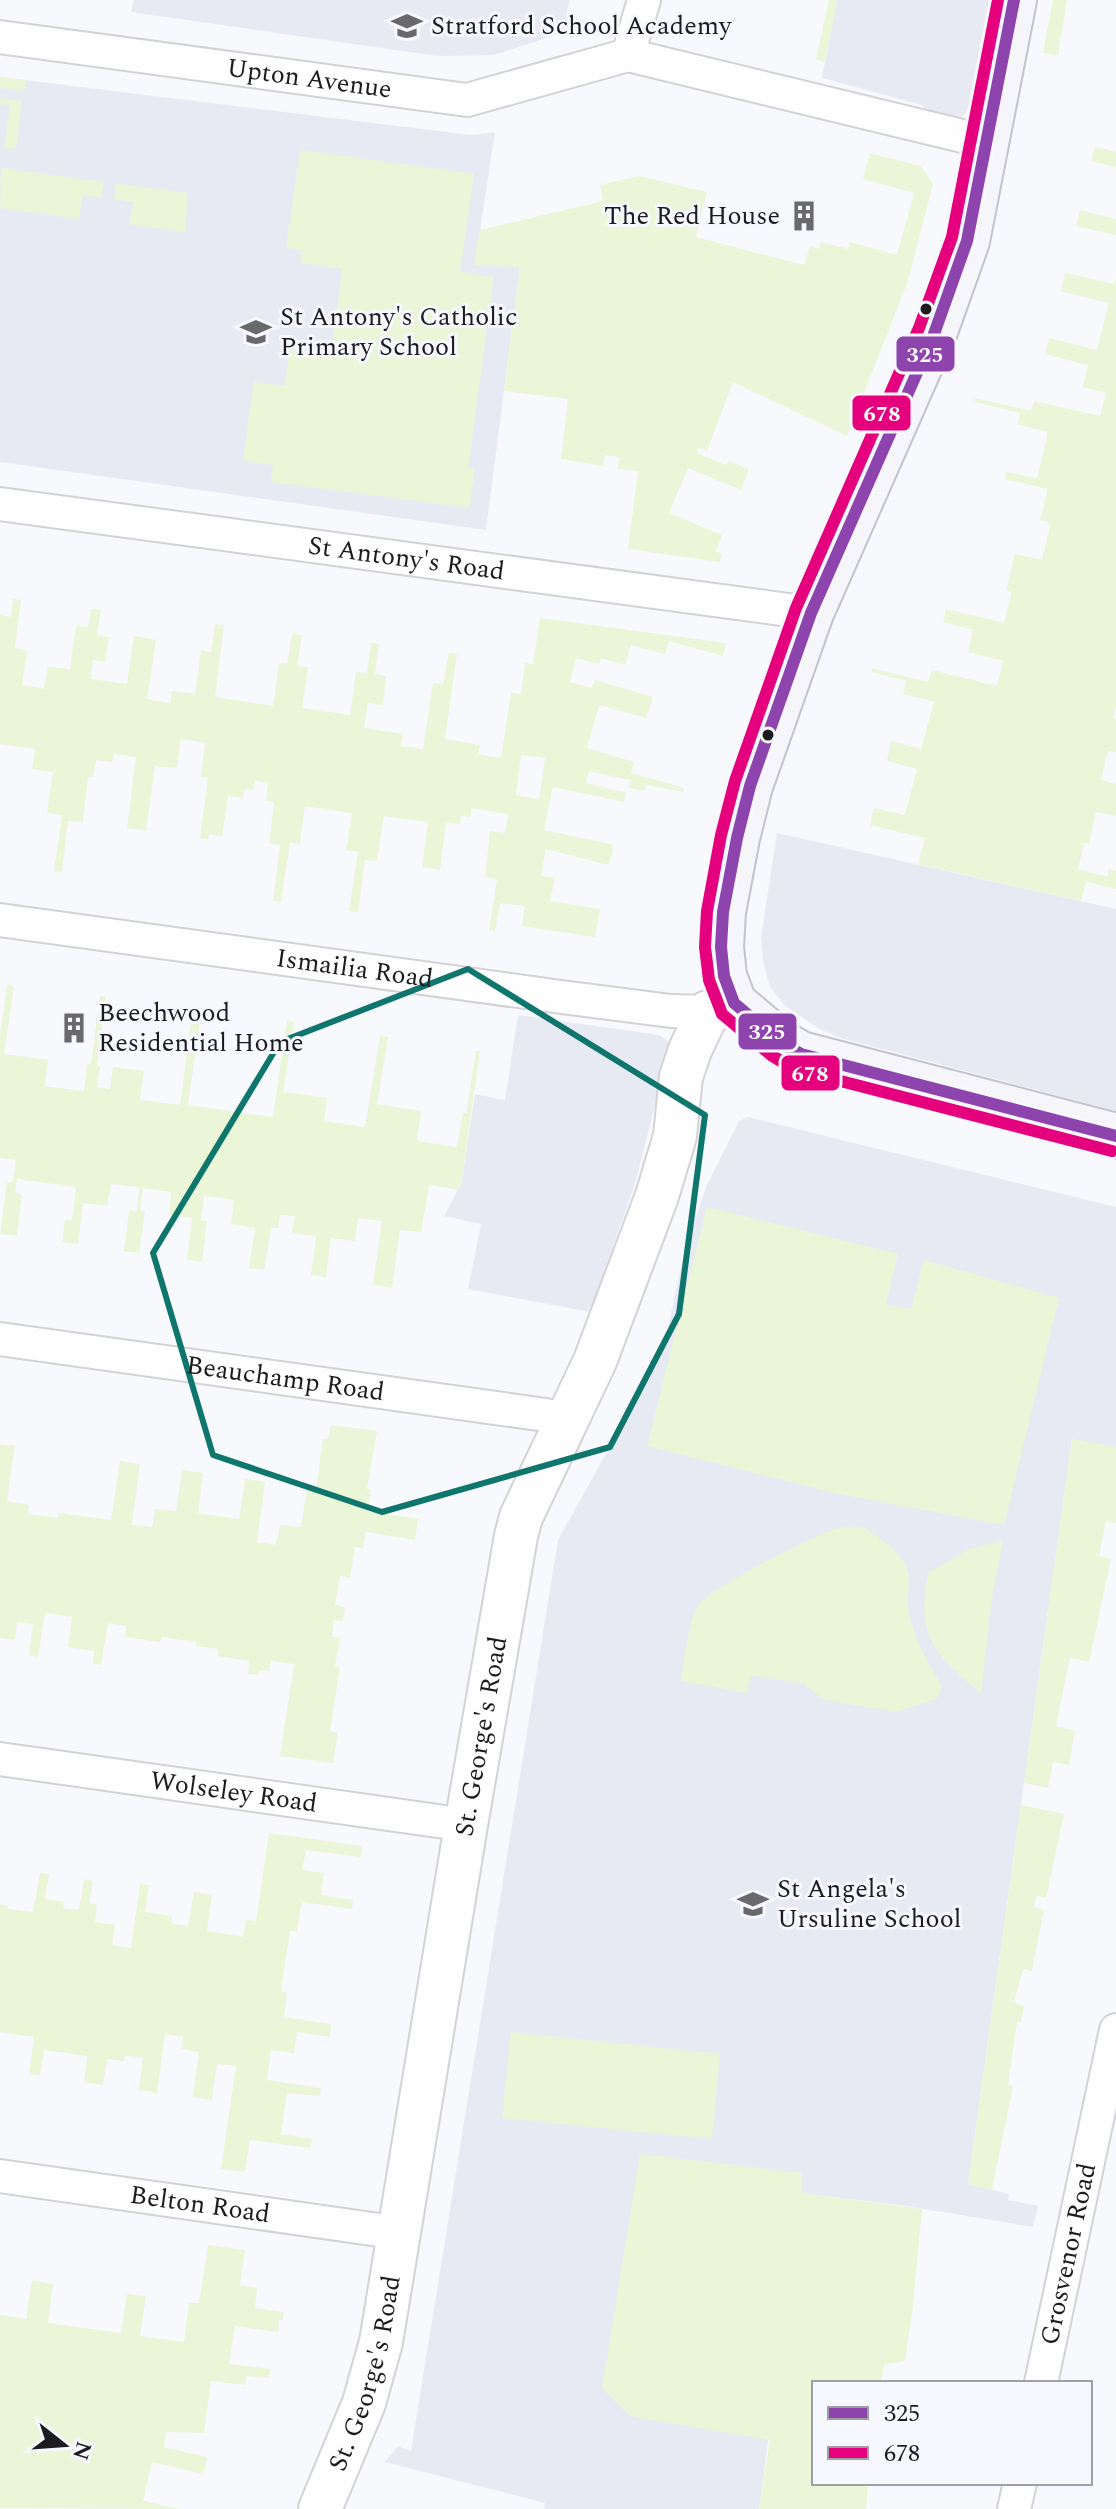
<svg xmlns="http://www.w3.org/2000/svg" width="1116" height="2509" viewBox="0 0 1116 2509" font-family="Spectral,serif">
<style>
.built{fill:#e8eaf3}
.green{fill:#ebf5d8;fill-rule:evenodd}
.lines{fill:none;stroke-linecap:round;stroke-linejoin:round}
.minor-casing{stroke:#d3d3d6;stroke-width:36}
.tertiary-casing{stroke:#d3d3d6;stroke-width:46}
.primary-casing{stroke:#c2c3cb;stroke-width:48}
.minor{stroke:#fefeff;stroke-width:32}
.tertiary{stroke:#fefeff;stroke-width:42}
.primary{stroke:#f6f6fa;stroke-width:44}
.bus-1-casing{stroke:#f7f8fe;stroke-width:18}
.bus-2-casing{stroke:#f7f8fe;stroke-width:18}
.bus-1{stroke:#8e44ad;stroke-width:12}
.bus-2{stroke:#e5007d;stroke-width:12}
.marked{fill:none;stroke:#0f766e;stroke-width:6;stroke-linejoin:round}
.bus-dot{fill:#1c1c1e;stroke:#f7f8fe;stroke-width:3}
.labels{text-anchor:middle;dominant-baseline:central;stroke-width:6;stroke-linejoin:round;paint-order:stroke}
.poi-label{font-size:26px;fill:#1c1c1e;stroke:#f7f8fe;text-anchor:start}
.street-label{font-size:26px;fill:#1c1c1e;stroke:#f7f8fe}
.line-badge{stroke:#f7f8fe;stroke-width:3}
.badge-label{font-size:22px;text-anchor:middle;font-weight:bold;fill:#fff}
</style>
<rect width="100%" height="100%" fill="#f8f9fd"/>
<g class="built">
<path d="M134,0h436l-4,15 27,8 -99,32 -57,1 -306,-44z"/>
<path d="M837,0h153l-20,105 -6,10 -5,5 -30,-7 -7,-8 -100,-27z"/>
<path d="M0,77l471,58 24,-3 -20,132 45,2 -34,264 -486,-68z"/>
<path d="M777,833l339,76v202l-279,-74 -19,-9 -34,-23 -14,-18 -7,-26 -2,-24z"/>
<path d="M518,1015l141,20 8,5 3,7 -35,137 -45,128 -122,-23 13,-65 -37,-8 17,-32 14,-90 30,6z"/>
<path d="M748,1117l368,90v240l-44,-8 -104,745 41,10 -1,6 30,6 -5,21 -127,-21 -104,-13 -43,316h-215l1,-6 -160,-41 13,-16 13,5 147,-911 105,-189 22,-103 22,-63 32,-64z"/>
</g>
<g class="green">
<path d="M829,0h8l-12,62 -9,-3z"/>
<path d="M1053,0h14l-9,55 -15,-2z"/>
<path d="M0,77l26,3 -2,11 -24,-3z"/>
<path d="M0,98l22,3 -6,48 -12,-1 6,-43 -10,-1z"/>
<path d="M1095,147l21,5v15l-25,-6z"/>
<path d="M300,150l174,24 -14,98 34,5 -26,191 7,1 -6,39 -198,-26 2,-17 -30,-4 11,-79 31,4 4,-37 42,5 11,-85 -42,-6 2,-13 -16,-2z"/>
<path d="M870,153l51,13 12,18 -25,97 -61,155 -114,-54 -26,69 -8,-3 -2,5 29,12 3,-4 20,8 -8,21 -53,-22 -19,45 53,22 -6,16 6,3 -2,8 -92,-13 10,-78 -20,-2 1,-12 -14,-2 -2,11 -42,-7 7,-60 -64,-8 16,-124 -46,-2 6,-35 123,-29 -3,-16 39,-9 68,16 -11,45 108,28 6,-19 9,3 2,-7 27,7 2,-7 47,13 17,-62 -51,-14z"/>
<path d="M1,168l103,14 -3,16 -18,-3 -4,24 -79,-11z"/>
<path d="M116,184l72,9 -3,39 -56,-8 4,-22 -19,-3z"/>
<path d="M1080,210l36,9v16l-40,-9z"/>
<path d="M1065,273l49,11 2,-6v429l-3,11 3,1v33l-8,-1 -7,29 15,4v32l-20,-4 -7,31h-5l-6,26 29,8 2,-8 7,2v18l-30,-7 -5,19 -163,-37 7,-26 -55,-13 4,-17 31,7 12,-46 -30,-8 4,-20 30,8 13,-47 -31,-8 3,-13 -34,-9v-4l56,14 4,-12 65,16 6,-25 -35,-9 5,-22 -30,-8 3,-13 58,14 8,-31 -6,-2 9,-36 27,6 9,-37 -11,-3 8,-31 -43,-10 1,-7 31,6 11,-46 -30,-8 2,-11 -45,-11v-4l56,13 3,-10 66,15 6,-23 -23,-6 5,-22 -43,-11 4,-16 48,12 12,-47 -48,-12z"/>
<path d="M13,599l8,1 -6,48 12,3 -5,34 22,4 4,-22 22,2 6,-43 12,1 3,-18 10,1 -4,25 12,2 -4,25 -12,-2 -2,19 36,5 7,-48 22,4 -9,59 23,4 2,-12 23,3 6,-44 10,2 4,-28 9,1 -9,72 58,9 6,-43 8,1 5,-30 10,1 -5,31 11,1 -6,41 48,7 6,-43 11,1 4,-30 8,1 -4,30 11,2 -3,29 -15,-2 -4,25 39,6 -2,12 22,3 10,-66 10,1 6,-31 8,1 -12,85 35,6 -2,9 23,4 10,-65 10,1 4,-31 8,1 7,-46 186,25 -3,13 -54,-15 -4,13 -34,-9 -6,20 -24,-7 -2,6 -23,-6 -6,24 22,6 3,-8 58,17 -7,21 -47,-13 -12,43 47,14 -3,11 53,15 -1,4 -37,-7 -1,6 -16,-3 1,-8 -41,-9 -3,12 40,10 -2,9 -71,-15 -9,43 70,15 -5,20 -63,-16 -5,26 14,3 -5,23 50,8 -5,28 -73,-11 3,-20 -25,-3 -5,28 -6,-1 8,-51 -12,-2 5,-46 15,2 3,-19 -36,-6 -2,9 -9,-1 -1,8 -14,-1 -6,47 -18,-3 6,-45 -44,-6 -7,45 -12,-1 -7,52 -9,-1 9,-59 -12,-2 6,-37 -47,-7 -5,38 -10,-1 -9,59 -8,-1 7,-56 -11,-2 5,-41 -8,-1 2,-18 -13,-2 -2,9 -8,-1 -2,9 -15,-2 -6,40 -13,-2 -1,5 -8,-1 8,-60 -7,-1 4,-34 -24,-4 -4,29 -22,-2 -9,65 -19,-3 9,-71 -22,-3 -2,8 -16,-2 -3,17h-5l-5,45 -15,-1 -6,51 -8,-1 8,-56 -15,-2 6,-41 -21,-3 3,-20 -35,-5v-129l11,2zM521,755l24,3 -6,41 -23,-4z"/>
<path d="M7,985l7,1 -10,68 44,6 -3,26 39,5 3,-27h4l9,-68 6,1 -9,68 3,1 -3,21 13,2 3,-22 31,4 -4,29 40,5 13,-98 9,1 -14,97 85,12 14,-96 7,1 -11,70 44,6 -3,23 41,6 15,-91 8,1 -11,67 44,7 -4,30 40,6 6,-34h3l10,-62h4l-19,133 -3,6 -29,-5 -8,47 -21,-2 -8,58 -19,-3 9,-64 -24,-3 -3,23 -24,-3 -5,39 -15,-2 5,-39 -24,-3 3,-17 -15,-1 -2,13h-7l-7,42 -15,-2 6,-40 -24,-4 3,-24 -30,-4 -3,24 6,1 -5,41 -15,-2 5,-42 -23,-3 2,-23 -28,-4 -3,22 5,1 -6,42 -15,-2 5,-41 8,1 2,-24 -28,-3 -4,22 -24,-3 -5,41 -16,-2 3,-22h7l4,-33 -59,-8 -2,14 7,1 -5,42 -17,-2 7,-52h6l3,-22 -16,-2v-125z"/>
<path d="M707,1207l191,47 -12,50 25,5 13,-49 135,38 -55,227 -165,-31 -192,-48z"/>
<path d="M331,1425l46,6 -10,58 4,1 -4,21 51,8 -3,21 -49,-8 -3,16 -8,-1 -5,31 -10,-2 -5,29 10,2 -2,14 -9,-1 -2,17 8,1 -5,28 5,1 -10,64 8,2 -5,30 -53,-7 14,-92 -23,-3 -2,10 -10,-1 -1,5 -10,-1 1,-13 -31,-5v-7l-22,-3v-4l-34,-5 -2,5 -35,-5 1,-11 -18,-3 -7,42 -8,-1 1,-13 -26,-4 4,-30 -27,-4 -7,44 -9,-2 4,-31 -16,-2 -2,18 -15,-2v-194l15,2 -8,55 22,4 -1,9 29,4 2,-5 52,7 9,-59 20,3 -8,61 20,2 3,-18 21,2 6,-41 21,3 -5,40 41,6 6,-40 20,3 -8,60 19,3 4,-20 21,2 6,-39h9l7,-49h5z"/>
<path d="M1072,1439l44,8v76l-10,-2 -7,35 12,3 -22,103 -19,-4 -14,68 19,5 -6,34 -16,-3 -5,26 -24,-5z"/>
<path d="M864,1527c14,10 33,22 41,37 8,15 1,28 3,43 5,31 18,53 34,79l-6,13 -40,13 -72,-12 -20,-16 -53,-9 -4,18 -66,-12c3,-17 8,-65 18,-77 17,-19 114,-69 140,-76 8,-2 17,-1 25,-1z"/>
<path d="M1003,1540l-10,51 -12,102c-47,-38 -65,-58 -53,-120l39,-23z"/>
<path d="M1021,1805l43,9 -18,84 -9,-2 -3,11 10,3 -12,61 -9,-2 -9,33 10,4 -3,16h-4l-9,63 5,2 -21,103 -24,-5z"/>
<path d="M269,1833l93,13 -1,11 -55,-7 -4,20 22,3 -3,22 32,5 -1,9 -50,-7 -5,29h-7l-9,60 6,2 -3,24 47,7 -1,13 -33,-5 -3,21 -23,-3 -4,30 54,8 -1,8 -33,-3 -6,41 31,5 -1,9 -61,-8 -5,32 -24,-3 15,-103 -19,-2 -5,36 -19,-3 6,-45 -17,-3 1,-12 -18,-3 -8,59 -18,-3 4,-32 -18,-2 -1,5 -17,-2 -4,26 -19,-3 3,-26 -43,-6 -4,26 -11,-2 5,-37 -34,-5v-128l8,2v3l25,3 7,-39 9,1 -4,25 19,3 -1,6 16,2 5,-31 9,2 -4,22 8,2 -2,17 20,3 -3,20 19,3 9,-64 9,1 -4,27 27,4 -1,8 17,2 6,-34 18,3 -5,36 36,6 3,-17 10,1z"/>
<path d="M511,2032l209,22 -8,85 -210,-21z"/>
<path d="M640,2154l162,19v20l120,16 -9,97 -8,55 -21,4 -3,18h-67v100h54l-2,26h-107l11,-69 -140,-24 -28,-28z"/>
<path d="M208,2245l37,5 -5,35 17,3 -2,20 29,4 -1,8h-4l-1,12 -43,-6 -6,38 41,5 -1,9 -22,-2 -2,9 -34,-4 -7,52 -38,-1 -2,15 43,10 -3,17 -52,-12 -9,39 37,8 -180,-1v-193l26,4 6,-39 21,4 -5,39 73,10 6,-39 19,2 -6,40 44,6 5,-39h10z"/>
</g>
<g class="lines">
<g class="minor-casing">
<g id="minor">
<path id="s1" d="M0,37l467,63 161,-45 359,87"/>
<path d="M628,55l16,-55"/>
<path id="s2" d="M0,504l811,109"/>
<path id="s3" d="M0,920l554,76 117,15 37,1"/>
<path id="s4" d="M0,1339l546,76 22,5"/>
<path id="s5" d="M0,1759l466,66"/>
<path id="s6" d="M0,2176l400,57"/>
<path id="s7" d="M1041,2383l75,-353"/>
<path d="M1014,2509l6,-26"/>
</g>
</g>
<g class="tertiary-casing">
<g id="tertiary">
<path id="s8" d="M320,2509l44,-106 17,-61 85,-517 50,-289 5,-19 74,-156 62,-165 18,-60 6,-59 9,-27 18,-38 26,-9"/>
</g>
</g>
<g class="primary-casing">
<path id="primary" d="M1014,0l-47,241 -33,93 -123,279 -61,173 -13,52 -14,74 -2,35 3,29 10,27 46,39 21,12 315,82"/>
</g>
<use href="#minor" class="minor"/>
<use href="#tertiary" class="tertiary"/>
<use href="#primary" class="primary"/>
<g class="bus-1-casing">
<path id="bus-1" d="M1014,0l-47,241 -33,93 -123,279 -61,173 -13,52 -14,74 -2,35 3,29 10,27 46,39 21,12 315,82"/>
</g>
<g class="bus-2-casing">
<path id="bus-2" d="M998,0l-46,237 -33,91 -123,280 -61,173 -14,54 -14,76 -2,36 4,33 13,34 49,41 23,14 318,82"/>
</g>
<use href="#bus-1" class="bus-1"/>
<use href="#bus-2" class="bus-2"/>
</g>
<path class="marked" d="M468,969l237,146 -26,199 -69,133 -228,65 -169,-57 -60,-202 127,-211z"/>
<defs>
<g id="school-bare" transform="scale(2.4)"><path d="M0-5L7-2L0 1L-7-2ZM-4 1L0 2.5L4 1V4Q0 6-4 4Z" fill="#69696c" stroke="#f7f8fe" stroke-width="2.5" paint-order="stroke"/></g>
<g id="building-bare" transform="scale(2.4)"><path d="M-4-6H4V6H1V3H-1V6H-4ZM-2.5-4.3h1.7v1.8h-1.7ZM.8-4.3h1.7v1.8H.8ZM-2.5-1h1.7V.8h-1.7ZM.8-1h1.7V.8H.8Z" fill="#69696c" stroke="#f7f8fe" stroke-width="2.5" paint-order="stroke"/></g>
</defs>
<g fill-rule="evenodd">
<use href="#school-bare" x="407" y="26"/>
<use href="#building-bare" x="804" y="216"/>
<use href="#school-bare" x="256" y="332"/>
<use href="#building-bare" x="74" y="1028"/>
<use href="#school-bare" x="753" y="1904"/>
</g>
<g class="bus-dot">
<circle cx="926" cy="309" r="7"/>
<circle cx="768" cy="735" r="7"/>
</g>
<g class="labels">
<g class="poi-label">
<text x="431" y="26">Stratford School Academy</text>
<text x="780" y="216" text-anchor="end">The Red House</text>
<text x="280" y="317">St Antony's Catholic<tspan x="280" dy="30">Primary School</tspan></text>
<text x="98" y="1013">Beechwood<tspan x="98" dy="30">Residential Home</tspan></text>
<text x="777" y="1889">St Angela's<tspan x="777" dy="30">Ursuline School</tspan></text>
</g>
<g class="street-label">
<text stroke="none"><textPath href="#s1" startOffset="312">Upton Avenue</textPath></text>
<text stroke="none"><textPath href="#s2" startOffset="410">St Antony's Road</textPath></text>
<text stroke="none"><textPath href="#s3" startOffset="358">Ismailia Road</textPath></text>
<text stroke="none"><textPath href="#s4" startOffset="288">Beauchamp Road</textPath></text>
<text stroke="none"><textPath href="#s8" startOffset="792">St. George's Road</textPath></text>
<text stroke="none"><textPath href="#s5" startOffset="236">Wolseley Road</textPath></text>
<text stroke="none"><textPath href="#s6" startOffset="202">Belton Road</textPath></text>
<text stroke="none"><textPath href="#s7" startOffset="132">Grosvenor Road</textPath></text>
<text stroke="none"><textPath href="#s8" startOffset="144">St. George's Road</textPath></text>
</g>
</g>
<g class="line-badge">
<rect x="895" y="335" width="61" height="38" rx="8" fill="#8e44ad"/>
<rect x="851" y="394" width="61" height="38" rx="8" fill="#e5007d"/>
<rect x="737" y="1012" width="61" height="39" rx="8" fill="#8e44ad"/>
<rect x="780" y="1054" width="61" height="38" rx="8" fill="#e5007d"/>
</g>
<g class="badge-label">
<text x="925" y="362">325</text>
<text x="882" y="421">678</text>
<text x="767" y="1039">325</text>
<text x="810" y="1081">678</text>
</g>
<rect x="812" y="2381" width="280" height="104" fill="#f7f8fe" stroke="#9fa0a4" stroke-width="2"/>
<rect x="828" y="2407" width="40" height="12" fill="#8e44ad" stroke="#9fa0a4" stroke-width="2"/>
<text x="884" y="2421" font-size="24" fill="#1c1c1e">325</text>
<rect x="828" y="2447" width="40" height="12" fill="#e5007d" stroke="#9fa0a4" stroke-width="2"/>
<text x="884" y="2461" font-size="24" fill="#1c1c1e">678</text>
<g transform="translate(64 2445) rotate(107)" stroke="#f7f8fe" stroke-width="6" paint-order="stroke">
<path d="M0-6L14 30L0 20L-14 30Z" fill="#1c1c1e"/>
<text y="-12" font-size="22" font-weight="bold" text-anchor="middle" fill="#1c1c1e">N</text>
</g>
</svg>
